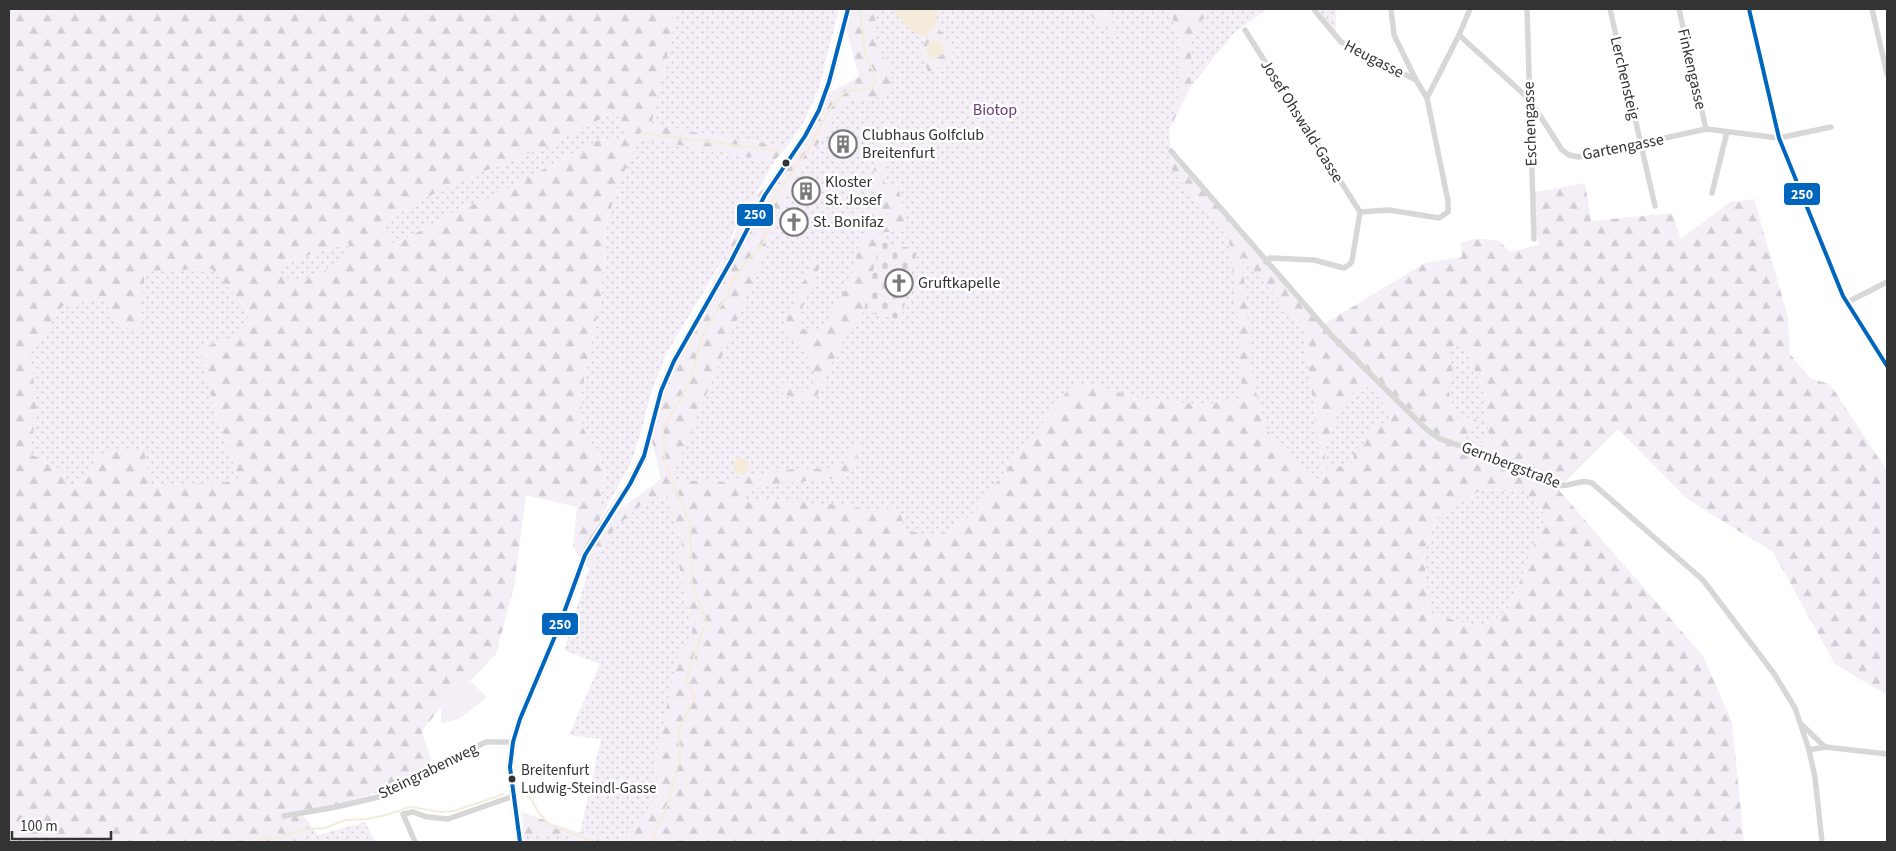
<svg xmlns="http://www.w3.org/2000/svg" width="1896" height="851" viewBox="0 0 1896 851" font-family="'Source Sans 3',sans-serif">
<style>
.grass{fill:url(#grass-dots)}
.forest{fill:url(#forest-firs);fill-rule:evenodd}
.cemetery{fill:url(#cemetery-stones)}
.pitch{fill:#f4eef7}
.water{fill:#f5ebdb}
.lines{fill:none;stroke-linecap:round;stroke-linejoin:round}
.stream{stroke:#f5ebdb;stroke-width:2}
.street{stroke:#d7d7d7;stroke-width:5.5}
.secondary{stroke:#d0d0d0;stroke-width:8}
.bus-1-casing{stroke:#fff;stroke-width:8}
.bus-1{stroke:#0065bd;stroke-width:4}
.bus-dot{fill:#333;stroke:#fff;stroke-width:2}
.labels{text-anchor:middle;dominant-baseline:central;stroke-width:5;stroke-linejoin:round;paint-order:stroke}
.bus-label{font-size:15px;fill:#333;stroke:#fff;text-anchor:start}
.street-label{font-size:16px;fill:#333;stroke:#fff}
.park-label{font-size:16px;fill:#653b74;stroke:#fff}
.poi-label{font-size:16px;fill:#333;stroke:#fff;text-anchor:start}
.line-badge{stroke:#fff;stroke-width:2}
.badge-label{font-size:14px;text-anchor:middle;font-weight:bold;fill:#fff}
</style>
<defs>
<pattern id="grass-dots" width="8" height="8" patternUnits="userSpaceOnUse" patternTransform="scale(1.25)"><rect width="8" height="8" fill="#f4eef7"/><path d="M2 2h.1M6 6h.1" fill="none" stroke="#d2cdd4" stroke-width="1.8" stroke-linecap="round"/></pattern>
<pattern id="forest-firs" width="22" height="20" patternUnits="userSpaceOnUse" patternTransform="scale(1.25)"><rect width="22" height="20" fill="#f4eef7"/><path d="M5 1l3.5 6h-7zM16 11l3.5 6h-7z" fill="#d2cdd4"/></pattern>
<pattern id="cemetery-stones" width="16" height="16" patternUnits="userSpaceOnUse" patternTransform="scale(1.25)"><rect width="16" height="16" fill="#f4eef7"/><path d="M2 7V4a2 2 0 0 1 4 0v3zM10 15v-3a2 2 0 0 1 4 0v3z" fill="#d2cdd4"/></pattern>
</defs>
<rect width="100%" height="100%" fill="#fff"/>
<g class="grass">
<path d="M678,9h161l-21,82 -15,32 -16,24 -136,-22z"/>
<path d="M875,9h208l31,26v-10l-13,-16h69l10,36 2,41 -13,44 3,40 132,160 19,150h-9l-72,-77 -14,-1 -30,2 -53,-4 -44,-13 -29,-2 -101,131 -37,22 -32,-10 -172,-27 -60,-21 29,-73 74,-175 14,-40 59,-92 28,-2 14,-32 -13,-25z"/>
<path d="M1205,9h62l-34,25 -42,52v-46l15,-26z"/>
<path d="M1314,9h22v22z"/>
<path d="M616,111l11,27 -28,2 -114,60 -25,9 -67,36 -13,-20 45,-27 47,-22 78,-31z"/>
<path d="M640,136l82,18 53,6 -35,62 -7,10 -5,18 -15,26 -47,78 -16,42 -9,37 -10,29 -27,50 -5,-4 6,-38 -23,-44 -1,-32 20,-97 6,-74 9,-33z"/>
<path d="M349,243l-4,17 -45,23 -30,-12 39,-16z"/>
<path d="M213,269l38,46 -21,24 -31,9 17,68 24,65 -89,5 -54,-31 -13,27 -17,5 -37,-33 7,-47 -7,-53 33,-48 41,-10 10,24 24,13 1,-31 5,-13v-18z"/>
<path d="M1454,345l9,1 20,41 3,34 4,12 -12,16 -15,-6 8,-13 -15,-13 -10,-35 7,-9 -6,-22z"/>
<path d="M1363,383l17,15 12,20 -21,12 -8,14 -10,9 1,7 -4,5 -25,3c-4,-20 11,-56 24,-71 4,-5 9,-10 14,-14z"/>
<path d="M1481,490l44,1 21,25 -36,90 -24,23 -56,-16 -7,-61 15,-36z"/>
<path d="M667,493l15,52 -5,10 17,84 -39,121 4,28 -14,29 -21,25h-9l-35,-9 21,-94 -32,-4 31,-71 -36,-14 25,-81 25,-40 29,-26z"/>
<path d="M304,816l14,19 47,-13 10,20h-72z"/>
<path d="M524,834l45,1 14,7h-59z"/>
</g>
<g class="forest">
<path d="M9,9h669l-27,116 136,22 -12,13 -53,-6 -82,-17 -24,53 -9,33 -6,74 -20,97 1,32 23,44 -6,38 5,4 -24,45 -7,-11 4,-39 -51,-12 -12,92 -18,67 -26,27 -29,26 -19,24 13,44 -131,40 -1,27h-294zM616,111l11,27 -28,2 -114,60 -25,9 -66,36 -14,-20 45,-27 47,-22 78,-31zM349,243l-4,17 -45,23 -29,-12 38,-16zM212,269l39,45 -21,25 -31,9 17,68 24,65 -89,5 -7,-35 -25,-2 -22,6 -13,27 -17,5 -4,-16 -33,-17 7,-47 -7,-53 33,-48 40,-10 11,24 24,14 1,-32 5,-13v-18z"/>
<path d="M848,9h27v32l13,25 4,19 -7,10 -11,3 -28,2 -59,92 -14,40 -102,248 54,2 33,-8 35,-5h31l17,-3 17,-24 3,2 -9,24 -9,10 -71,6 -26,7v8l96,6 36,7 9,-3 12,2 4,10 -1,7 32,10 37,-22 101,-131 29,2 44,13 53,4 30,-2 14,1 -3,-74 -10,-90 -57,-69v-14l152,168 101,-61 37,-6 -1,-15 15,-3 22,1 12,12 29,-7 -3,-16 -1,-37 50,-9 6,38 81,-8 9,26 49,-37 24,-3 34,118 2,37 21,25 19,5 57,87v224l-52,-31 -62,-112 -86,-53 -69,-70 -60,60 145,167 29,66 12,120h-1120l21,-25 14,-29 -4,-28 23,-104 16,-17 -17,-84 5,-10 -15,-51 -24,9 -29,26 -25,40 -5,-7 25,-45 52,-38 -10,-42 13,-46 76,-169 13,-25 27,-22 48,-82 31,-16 -13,-49zM1242,256l62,74 19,150 -9,-1 -48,-50 -13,-48zM1454,345l9,1 20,41 3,34 3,12 -11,16 -15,-6 8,-13 6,-3 -1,-8 -20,-2 -10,-35 7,-9 -3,-19 -3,-3zM1363,383l17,15 12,20 -21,12 -8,14 -10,9 1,7 -4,5 -25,3c-3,-20 11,-56 24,-71 4,-5 9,-9 14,-14zM1481,490l44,1 21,25 -36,90 -25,23 -55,-16 -7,-61 15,-36z"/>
<path d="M1083,9h18l13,16v10z"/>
<path d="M1170,9h35l1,5 -15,26v46l-22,44 13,-44 -2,-41z"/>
<path d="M937,25l17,30 -25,19c-11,-28 -10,-26 8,-49z"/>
<path d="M883,127l5,11 -4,45 13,2 8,25 -1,22h-21l-19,79 -24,34 -22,49 -7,8h-10l-22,-11 3,-9 23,11 7,-4 2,-16 -11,-26 -18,-12 -1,-9 30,-67 7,4 -26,63 17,6 9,-1 30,-51 6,-28 19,-53 -3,-17 4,-45z"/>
<path d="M522,812l58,21 35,9h-32l-14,-7 -45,-1z"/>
</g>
<path class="cemetery" d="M880,241l37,9 -16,70 -37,-9z"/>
<path class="pitch" d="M470,681l17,16 -28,22 -18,4v-16z"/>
<g class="water">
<path d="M893,9h43c4,11 -1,21 -11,27 -15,-3 -24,-14 -32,-27z"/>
<circle cx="935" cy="49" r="9"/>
<circle cx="741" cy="466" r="8"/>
</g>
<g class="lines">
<g class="stream">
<path d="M641,133l138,18"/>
<path d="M522,791l9,8 8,14 10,12 46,17"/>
<path d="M9,836l3,6"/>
<path d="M256,842l8,-5 13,1 30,-9 18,-1 21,-8 20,-1 20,-4 24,-8 31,5 13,-1 50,-17"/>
<path d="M652,842l4,-13 12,-25 12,-47 -1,-28 16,-32 -9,-17 20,-59 -14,-37 -2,-60 -25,-61 -2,-34 28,-50 11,-42 9,-18 16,-22 5,-15 10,-15 21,-24 3,-8 3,-28 5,-9 35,-50 21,-40 14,-15 7,-3 18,-1 7,-7 -1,-6 -10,-23 -5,-44"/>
</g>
<g class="street">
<path d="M1391,9l3,26 22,45 11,18"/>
<path d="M1527,9l7,230"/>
<path d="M1610,9l45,197"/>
<path d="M1679,9l27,120"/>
<path d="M1749,9l30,129 64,158 44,70"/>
<path d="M1872,9l15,65"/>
<path d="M1315,11l26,31 75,38"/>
<path d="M1245,30l115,182"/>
<path d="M1459,35l71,65 32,50 7,5 10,2 127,-28 73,9 52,-11"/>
<path d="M1171,151l162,186 93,92 14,10 30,10 84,36c14,4 25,-7 38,-2l111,97 72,95 20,33 14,42 6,27 7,65"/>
<path d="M1712,193l15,-61"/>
<path d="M1266,262l4,-4 44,2 30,8 6,-4 2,-3 8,-49 29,-2 50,8 9,-6v-11l-21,-103 32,-63 11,-26"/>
<path d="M1846,303l41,-21"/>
<path d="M1802,725l23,22 62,7"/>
<path d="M1809,750l16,-3"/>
<path d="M284,816l52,-9 51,-12 40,-24 59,-29h27"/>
<path d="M415,842l-12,-28 10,-2 14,5 21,2 66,-23"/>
</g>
<path class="secondary" d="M520,842l-10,-75 3,-25 7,-23 38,-90 27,-74 8,-15 37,-56 14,-28 17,-65 13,-30 57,-100 34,-66 40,-59 14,-26 10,-28 19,-73"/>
<g class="bus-1-casing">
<g id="bus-1">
<path d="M1749,9l30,129 64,158 44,70"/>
<path d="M520,842l-10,-75 3,-25 7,-23 38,-90 27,-74 45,-71 14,-28 17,-65 13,-30 57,-100 34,-66 40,-59 14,-26 10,-28 19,-73"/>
</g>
</g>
<use href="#bus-1" class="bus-1"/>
</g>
<defs>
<g id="building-ring" transform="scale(1.4375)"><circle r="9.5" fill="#fff" stroke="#7a7a7a" stroke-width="1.5"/><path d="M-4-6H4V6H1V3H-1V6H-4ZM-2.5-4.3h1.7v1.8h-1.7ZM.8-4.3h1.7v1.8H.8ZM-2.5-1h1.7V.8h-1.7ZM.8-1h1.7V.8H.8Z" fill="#7a7a7a"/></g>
<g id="church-ring" transform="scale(1.4375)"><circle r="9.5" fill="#fff" stroke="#7a7a7a" stroke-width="1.5"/><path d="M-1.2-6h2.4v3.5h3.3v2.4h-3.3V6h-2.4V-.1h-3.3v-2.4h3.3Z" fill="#7a7a7a"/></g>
</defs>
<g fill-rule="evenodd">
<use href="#building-ring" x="843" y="144"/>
<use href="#building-ring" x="806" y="191"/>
<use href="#church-ring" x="794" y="222"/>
<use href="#church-ring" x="899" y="283"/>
</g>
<g class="bus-dot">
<circle cx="786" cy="163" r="4.5"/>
<circle cx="512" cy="779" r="4.5"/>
</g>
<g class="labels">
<g class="bus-label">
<text x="521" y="770">Breitenfurt<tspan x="521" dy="18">Ludwig-Steindl-Gasse</tspan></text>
</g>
<g class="street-label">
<text transform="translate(1374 59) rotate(27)">Heugasse</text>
<text transform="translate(1692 69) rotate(77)">Finkengasse</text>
<text transform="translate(1625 78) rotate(77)">Lerchensteig</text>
<text transform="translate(1302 121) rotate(58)">Josef Ohswald-Gasse</text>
<text transform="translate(1530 124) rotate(-92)">Eschengasse</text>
<text transform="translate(1623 147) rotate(-11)">Gartengasse</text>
<text transform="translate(1511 465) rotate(21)">Gernbergstraße</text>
<text transform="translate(428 771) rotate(-26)">Steingrabenweg</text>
</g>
<g class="park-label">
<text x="995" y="110">Biotop</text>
</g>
<g class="poi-label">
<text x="862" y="135">Clubhaus Golfclub<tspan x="862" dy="18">Breitenfurt</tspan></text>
<text x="825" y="182">Kloster<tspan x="825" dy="18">St. Josef</tspan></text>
<text x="813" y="222">St. Bonifaz</text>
<text x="918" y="283">Gruftkapelle</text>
</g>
</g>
<g class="line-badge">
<rect x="1783" y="182" width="38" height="24" rx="5" fill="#0065bd"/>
<rect x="736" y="203" width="38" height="24" rx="5" fill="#0065bd"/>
<rect x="541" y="612" width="38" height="24" rx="5" fill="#0065bd"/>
</g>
<g class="badge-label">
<text x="1802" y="199">250</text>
<text x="755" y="219">250</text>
<text x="560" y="629">250</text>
</g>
<rect width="1896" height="851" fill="none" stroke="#333333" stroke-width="20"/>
<path d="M12 831v8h99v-8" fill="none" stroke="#333333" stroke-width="2.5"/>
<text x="20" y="831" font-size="15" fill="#333333" stroke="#ffffff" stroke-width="4" paint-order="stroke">100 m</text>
</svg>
